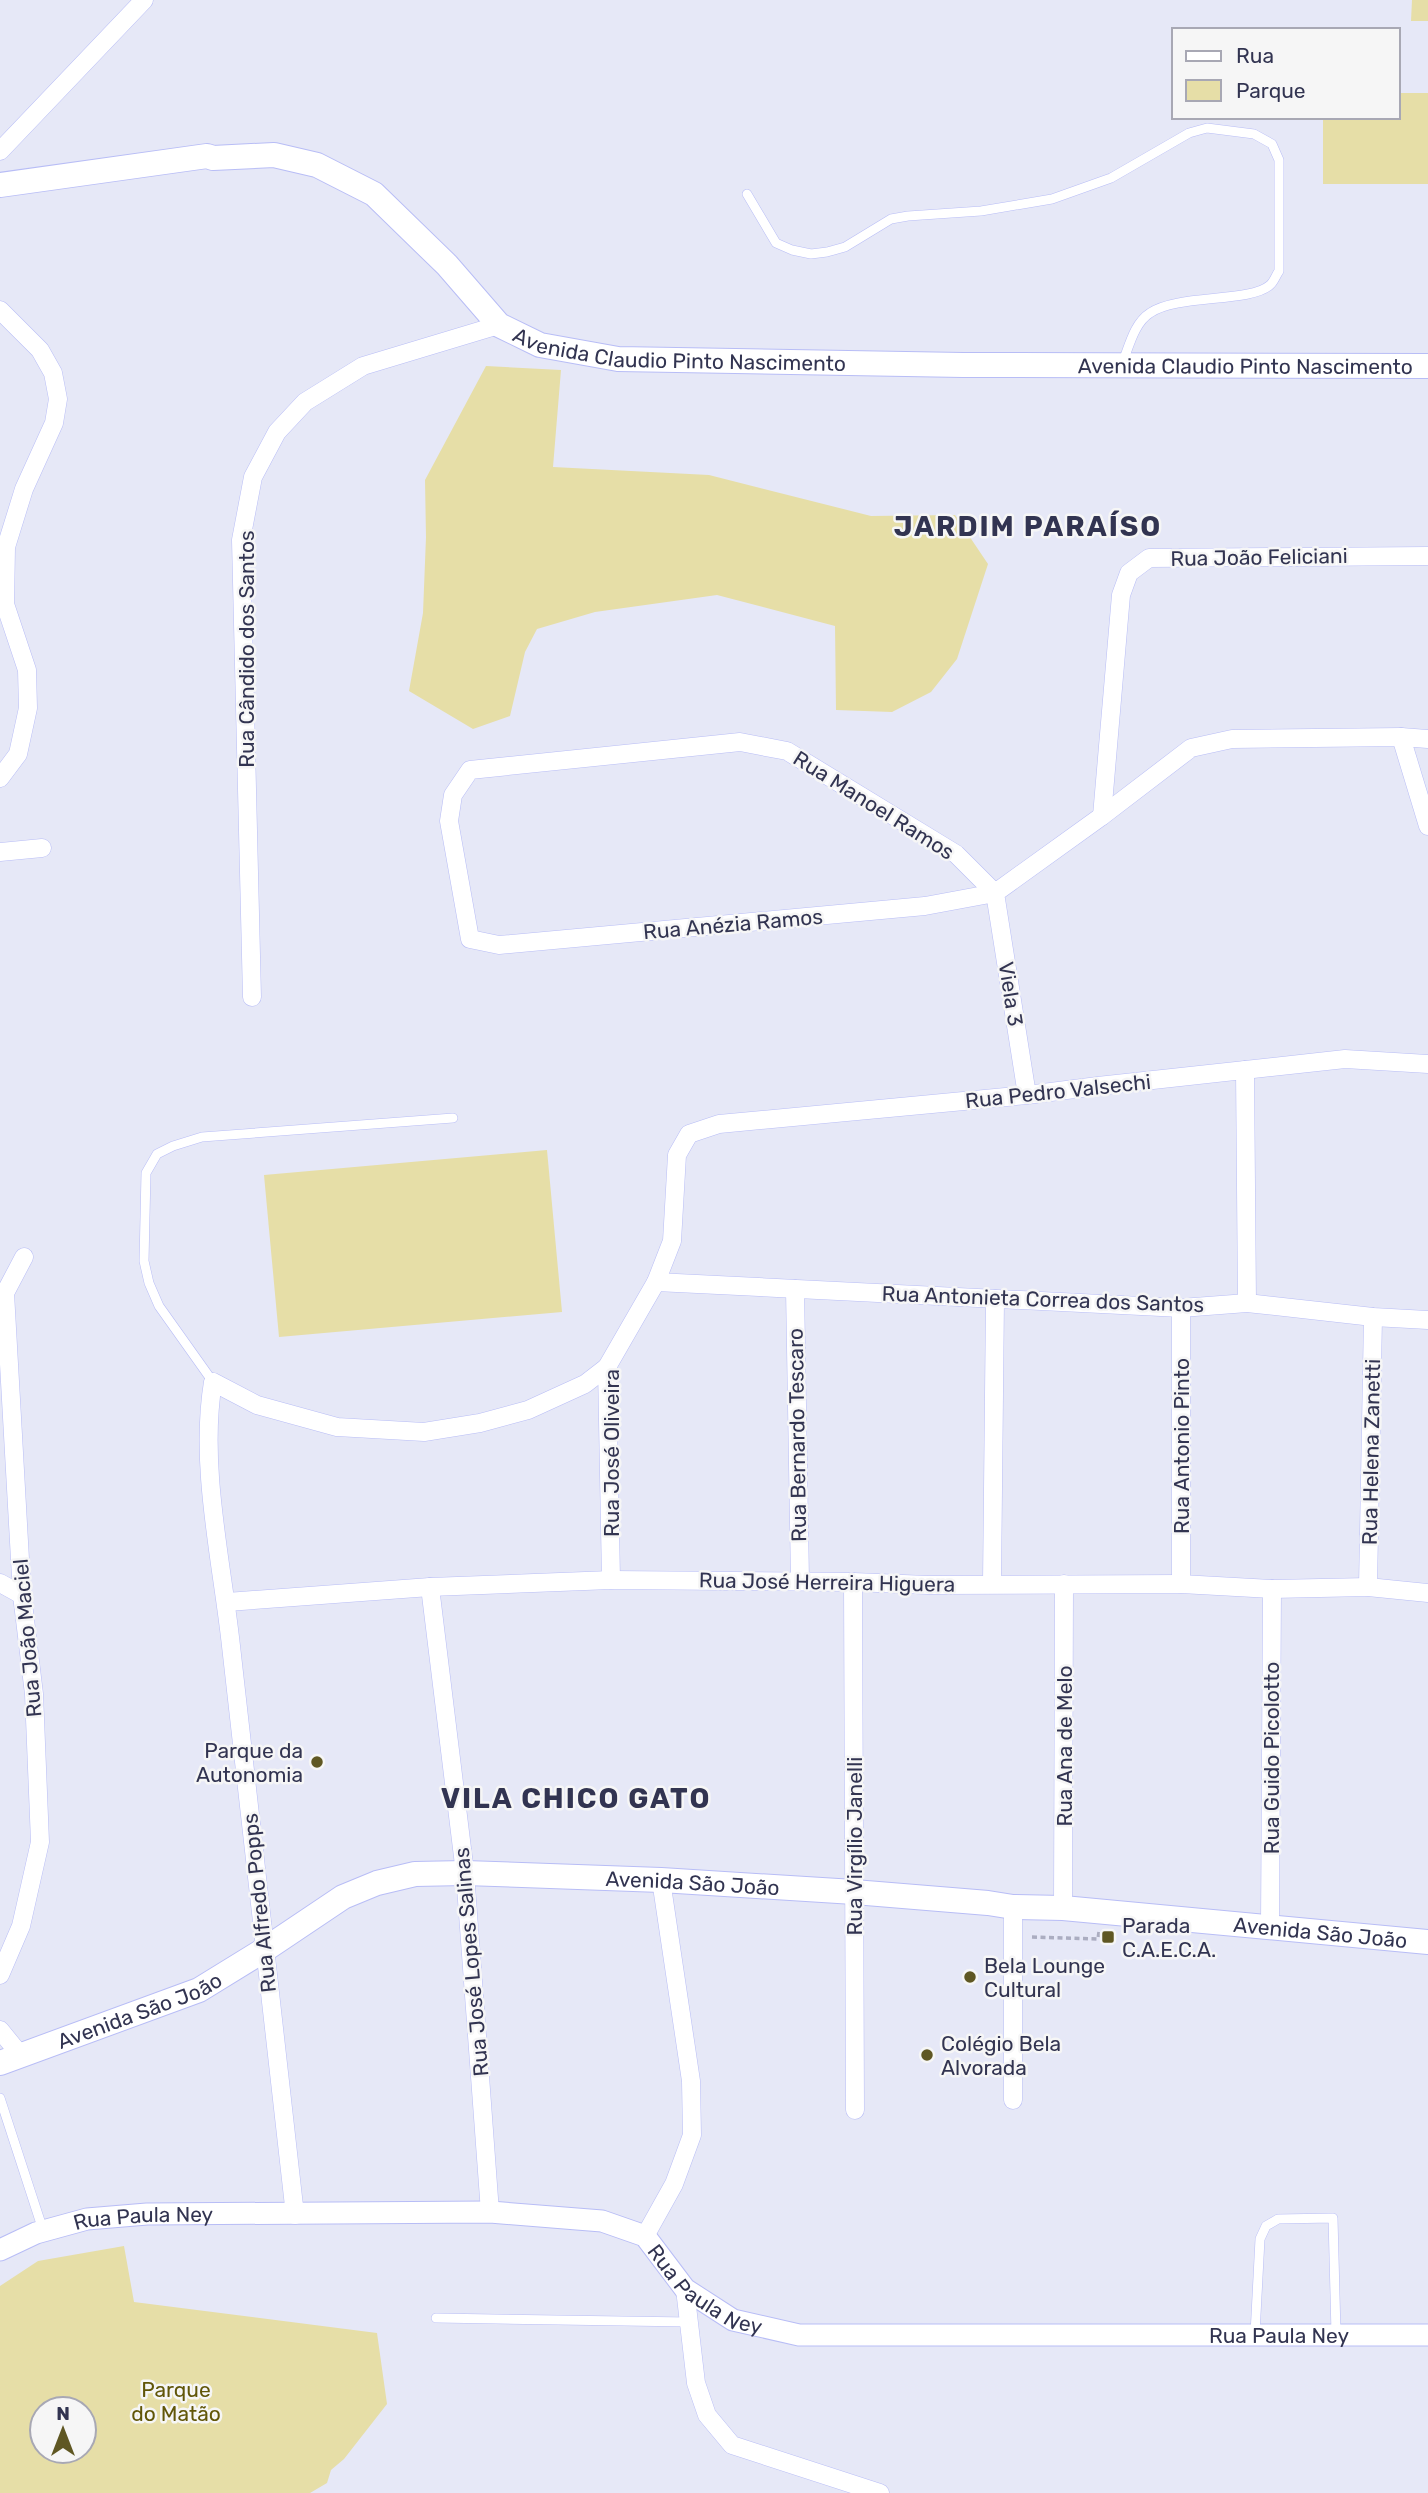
<svg xmlns="http://www.w3.org/2000/svg" width="1428" height="2493" viewBox="0 0 1428 2493" font-family="Rubik,sans-serif">
<style>
.green{fill:#e6dea7;fill-rule:evenodd}
.lines{fill:none;stroke-linecap:round;stroke-linejoin:round}
.service-casing{stroke:#b8bdf6;stroke-width:10}
.minor-casing{stroke:#b8bdf6;stroke-width:19}
.tertiary-casing{stroke:#b8bdf6;stroke-width:23}
.secondary-casing{stroke:#b8bdf6;stroke-width:26}
.path{stroke:#abadc1;stroke-width:3.5;stroke-dasharray:5 3.5;stroke-linecap:butt}
.service{stroke:#fff;stroke-width:9}
.minor{stroke:#fff;stroke-width:18}
.tertiary{stroke:#fff;stroke-width:21}
.secondary{stroke:#fff;stroke-width:24}
.poi-dot{fill:#5f5723;stroke:#f6f6f6;stroke-width:2.5}
.labels{text-anchor:middle;dominant-baseline:central;stroke-width:5;stroke-linejoin:round;paint-order:stroke}
.street-label{font-size:21px;fill:#323451;stroke:#f6f6f6}
.poi-label{font-size:21px;fill:#323451;stroke:#f6f6f6;text-anchor:start}
.park-label{font-size:21px;fill:#615608;stroke:#f6f6f6}
.district-label{font-size:28px;font-weight:bold;letter-spacing:2px;fill:#323451;stroke:#f6f6f6}
</style>
<rect width="100%" height="100%" fill="#e6e8f7"/>
<g class="green">
<path d="M1412,0h16v21h-17z"/>
<path d="M1398,93h30v91h-105v-67h75z"/>
<path d="M486,366l75,4 -8,97 156,8 162,41 84,-1 33,49 -31,95 -26,33 -39,20 -56,-2 -1,-84 -118,-31 -122,17 -58,17 -12,23 -15,64 -37,13 -64,-38 14,-78 3,-76 -1,-57z"/>
<path d="M547,1150l15,162 -283,25 -15,-162z"/>
<path d="M124,2246l10,56 243,31 10,71 -43,55 -13,11 -4,13 -17,10h-310v-207l38,-25zM42,2409h42v42h-42z"/>
</g>
<g class="lines">
<g class="service-casing">
<g id="service">
<path d="M747,194l29,49 16,7 19,4 16,-2 18,-5 46,-28 17,-3 73,-5 71,-12 59,-21 78,-45 18,-5 47,6 18,10 7,16v111c-3,4 -5,11 -9,14 -20,18 -93,9 -120,28 -16,10 -21,34 -28,51"/>
<path d="M213,1382l-54,-76 -10,-23 -5,-22 2,-88 11,-19 16,-8 29,-9 251,-19"/>
<path d="M0,2098l43,132"/>
<path d="M436,2318l253,4"/>
<path d="M1255,2334l5,-95 6,-13 12,-7 55,-1 3,115"/>
</g>
</g>
<g class="minor-casing">
<g id="minor">
<path d="M0,151l144,-151"/>
<path d="M0,310l40,40 13,23 5,26 -4,24 -30,66 -18,58 -1,57 22,66 1,38 -10,46 -18,24"/>
<path d="M1401,737l27,89"/>
<path d="M1102,816l19,-221 8,-22 20,-15 279,-2"/>
<path d="M0,852l42,-4"/>
<path d="M252,997l-11,-457 12,-63 24,-45 28,-30 58,-36 136,-41"/>
<path d="M1245,1070l2,233"/>
<path d="M1027,1095l-32,-202 -70,13 -426,39 -29,-6 -21,-118 4,-26 17,-25 270,-28 47,9 169,103 39,39 107,-77 89,-68 41,-9 169,-2 27,2"/>
<path d="M656,1282l525,26 66,-5 126,14 55,3"/>
<path d="M795,1289l5,292"/>
<path d="M1181,1308v276"/>
<path d="M611,1580l-4,-213 49,-85 16,-41 5,-86 12,-21 30,-10 308,-29 71,-9 247,-27 83,5"/>
<path d="M853,1582l2,528"/>
<path d="M0,1583l22,12"/>
<path d="M992,1584l3,-285"/>
<path d="M430,1587l35,286 25,339"/>
<path d="M1368,1587l5,-270"/>
<path d="M227,1602l203,-15 181,-7 242,2 75,3 253,-1 91,5 96,-2 60,6"/>
<path d="M1063,1908l1,-324"/>
<path d="M1270,1927l2,-338"/>
<path d="M0,1975l21,-49 19,-84 -6,-148 -12,-99 -17,-302 19,-36"/>
<path d="M0,2030l22,27"/>
<path d="M1013,2100v-193"/>
<path d="M295,2215c-21,-190 -43,-379 -64,-569 -9,-84 -32,-180 -18,-264l44,23 80,22 87,5 56,-9 48,-13 57,-26 22,-17"/>
<path d="M645,2236l29,-52 18,-49 -1,-54 -30,-201"/>
<path d="M685,2289l11,94 11,32 25,30 148,48"/>
</g>
</g>
<g class="tertiary-casing">
<g id="tertiary">
<path id="s1" d="M0,2250l36,-17 51,-14 60,-5 343,-2 112,9 43,15 40,53 48,31 66,15h629"/>
</g>
</g>
<g class="secondary-casing">
<g id="secondary">
<path id="s2" d="M0,185l207,-29 6,2 61,-3 43,10 57,29 73,71 52,60 41,20 78,14 345,6 465,1"/>
<path id="s3" d="M0,2063l199,-73 65,-40 79,-53 34,-14 38,-9 50,-1 196,7 193,12 134,11 25,4 50,1 365,34"/>
</g>
</g>
<path class="path" d="M1032,1937l66,2 1,-7"/>
<use href="#service" class="service"/>
<use href="#minor" class="minor"/>
<use href="#tertiary" class="tertiary"/>
<use href="#secondary" class="secondary"/>
</g>
<g class="poi-dot">
<circle cx="317" cy="1762" r="7"/>
<rect x="1101" y="1930" width="14" height="14" rx="3.5"/>
<circle cx="970" cy="1977" r="7"/>
<circle cx="927" cy="2055" r="7"/>
</g>
<g class="labels">
<g class="street-label">
<text stroke="none"><textPath href="#s2" startOffset="751">Avenida Claudio Pinto Nascimento</textPath></text>
<text stroke="none"><textPath href="#s2" startOffset="1318">Avenida Claudio Pinto Nascimento</textPath></text>
<text transform="translate(1259 557) rotate(-1)">Rua João Feliciani</text>
<text transform="translate(246 649) rotate(-90)">Rua Cândido dos Santos</text>
<text transform="translate(874 805) rotate(32)">Rua Manoel Ramos</text>
<text transform="translate(733 924) rotate(-5)">Rua Anézia Ramos</text>
<text transform="translate(1011 994) rotate(81)">Viela 3</text>
<text transform="translate(1058 1091) rotate(-6)">Rua Pedro Valsechi</text>
<text transform="translate(1043 1299) rotate(2)">Rua Antonieta Correa dos Santos</text>
<text transform="translate(797 1435) rotate(-91)">Rua Bernardo Tescaro</text>
<text transform="translate(1181 1446) rotate(-90)">Rua Antonio Pinto</text>
<text transform="translate(1371 1452) rotate(-89)">Rua Helena Zanetti</text>
<text transform="translate(611 1453) rotate(-90)">Rua José Oliveira</text>
<text transform="translate(827 1582) rotate(1)">Rua José Herreira Higuera</text>
<text transform="translate(27 1638) rotate(-95)">Rua João Maciel</text>
<text transform="translate(1064 1746) rotate(-90)">Rua Ana de Melo</text>
<text transform="translate(1271 1758) rotate(-90)">Rua Guido Picolotto</text>
<text transform="translate(854 1846) rotate(-90)">Rua Virgílio Janelli</text>
<text stroke="none"><textPath href="#s3" startOffset="737">Avenida São João</textPath></text>
<text transform="translate(259 1903) rotate(-96)">Rua Alfredo Popps</text>
<text stroke="none"><textPath href="#s3" startOffset="1367">Avenida São João</textPath></text>
<text transform="translate(471 1962) rotate(-95)">Rua José Lopes Salinas</text>
<text stroke="none"><textPath href="#s3" startOffset="149">Avenida São João</textPath></text>
<text stroke="none"><textPath href="#s1" startOffset="149">Rua Paula Ney</textPath></text>
<text stroke="none"><textPath href="#s1" startOffset="737">Rua Paula Ney</textPath></text>
<text stroke="none"><textPath href="#s1" startOffset="1325">Rua Paula Ney</textPath></text>
</g>
<g class="poi-label">
<text x="303" y="1750" text-anchor="end">Parque da<tspan x="303" dy="24">Autonomia</tspan></text>
<text x="1122" y="1925">Parada<tspan x="1122" dy="24">C.A.E.C.A.</tspan></text>
<text x="984" y="1965">Bela Lounge<tspan x="984" dy="24">Cultural</tspan></text>
<text x="941" y="2043">Colégio Bela<tspan x="941" dy="24">Alvorada</tspan></text>
</g>
<g class="park-label">
<text x="176" y="2389">Parque<tspan x="176" dy="24">do Matão</tspan></text>
</g>
<g class="district-label">
<text x="1028" y="526">JARDIM PARAÍSO</text>
<text x="576" y="1798">VILA CHICO GATO</text>
</g>
</g>
<rect x="1172" y="28" width="228" height="91" fill="#f6f6f6" stroke="#a8a8b4" stroke-width="2"/>
<rect x="1186" y="51" width="35" height="10" fill="#ffffff" stroke="#a8a8b4" stroke-width="2"/>
<text x="1236" y="63" font-size="21" fill="#323451">Rua</text>
<rect x="1186" y="80" width="35" height="21" fill="#e6dea7" stroke="#a8a8b4" stroke-width="2"/>
<text x="1236" y="98" font-size="21" fill="#323451">Parque</text>
<g transform="translate(63 2430)"><circle r="33" fill="#f6f6f6" stroke="#a8a8b4" stroke-width="2"/>
<path d="M0-5L12 26L0 18L-12 26Z" fill="#5f5723"/>
<text y="-10" font-size="19" font-weight="bold" text-anchor="middle" fill="#323451">N</text>
</g>
</svg>
